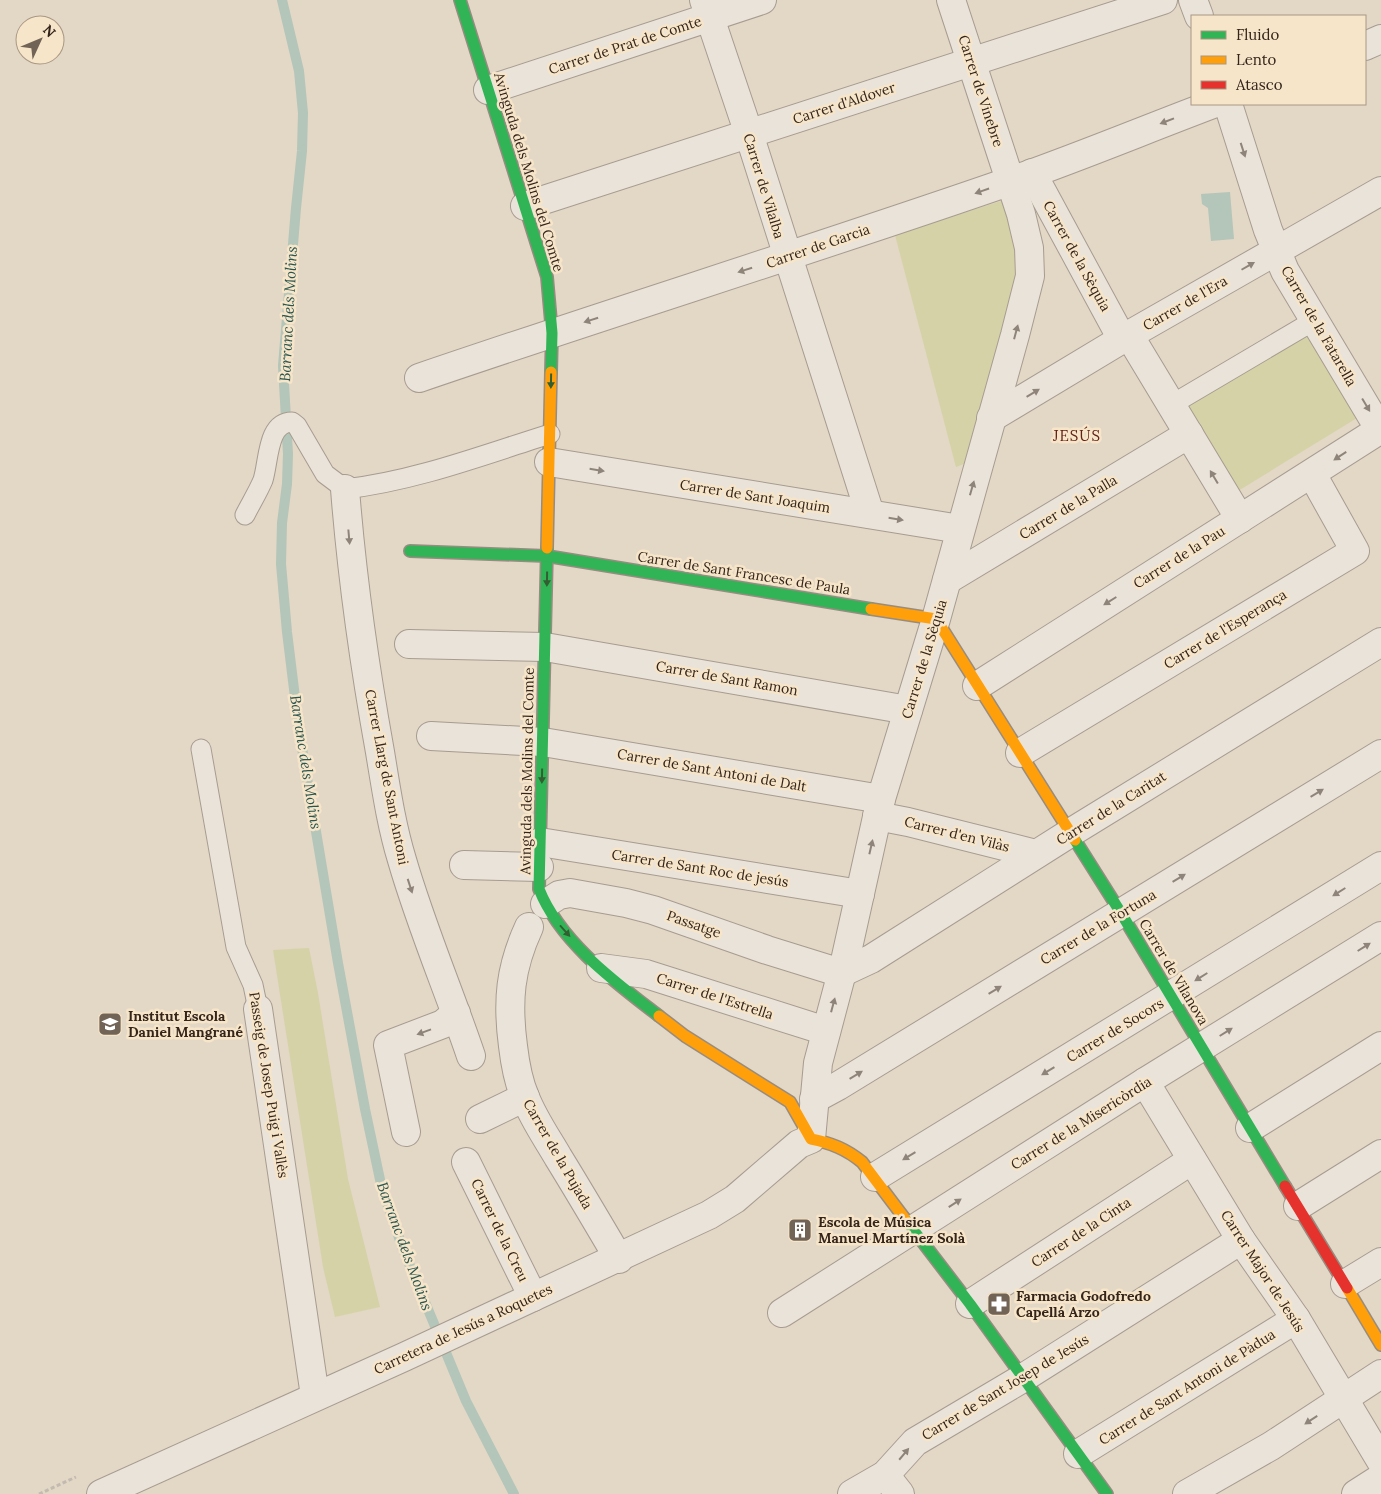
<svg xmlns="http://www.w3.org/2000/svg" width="1381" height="1494" viewBox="0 0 1381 1494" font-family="Lora,serif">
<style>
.green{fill:#d6d2a7}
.water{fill:#b3c6b9}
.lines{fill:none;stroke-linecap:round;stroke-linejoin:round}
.stream{stroke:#b3c6b9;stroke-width:10}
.lane-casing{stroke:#a79c90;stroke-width:21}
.street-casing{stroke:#a79c90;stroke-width:30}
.fast-casing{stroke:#978c80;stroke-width:14}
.slow-casing{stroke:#978c80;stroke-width:14}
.jam-casing{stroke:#978c80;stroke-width:14}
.path{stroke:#c3bab0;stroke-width:3;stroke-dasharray:4 2.5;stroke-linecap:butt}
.lane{stroke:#eae3d9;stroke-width:19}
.street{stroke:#eae3d9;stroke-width:28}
.fast{stroke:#30b455;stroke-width:11}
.slow{stroke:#ff9f0a;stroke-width:11}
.jam{stroke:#e5322d;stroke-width:11}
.oneway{fill:#8f847a}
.oneway2{fill:#325e32}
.labels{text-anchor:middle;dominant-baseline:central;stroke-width:5;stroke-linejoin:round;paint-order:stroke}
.street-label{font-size:14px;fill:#34241a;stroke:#f6e5c9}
.poi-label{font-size:14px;font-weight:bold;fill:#34241a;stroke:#f6e5c9;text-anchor:start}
.water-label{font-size:15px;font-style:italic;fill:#28554e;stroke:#f6e5c9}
.neighbourhood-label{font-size:15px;letter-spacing:1px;fill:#632017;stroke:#f6e5c9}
</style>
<rect width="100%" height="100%" fill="#e3d7c6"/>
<g class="green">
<path d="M1001,201l10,19 9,52 -51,190 -13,5 -61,-232z"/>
<path d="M1307,332l50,86 -119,73 -53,-88z"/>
<path d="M309,948l9,45 30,186 32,128 -45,10 -12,-50 -50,-317z"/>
</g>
<path class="water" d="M1230,192l4,47 -23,2 -3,-33 -6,-4 -1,-10z"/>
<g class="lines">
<path class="stream" d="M282,0l17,71 4,42 -1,38 -6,57 -13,158 5,88 -1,30 -5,39 -1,41 6,68 12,98 39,233 27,146 17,80 21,60 63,152 48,93"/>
<g class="lane-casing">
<g id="lane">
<path d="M1171,405l144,-85"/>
<path d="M245,515c6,-12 13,-23 18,-35 6,-19 4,-58 29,-58l5,4 28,48 20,15c70,-8 138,-34 205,-55"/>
<path d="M201,749l35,198 17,38 5,24"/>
</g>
</g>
<g class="street-casing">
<g id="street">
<path d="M704,0l45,134 121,380"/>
<path d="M1193,0l6,16"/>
<path d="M1365,46l16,-7"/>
<path d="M488,90l274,-90"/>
<path d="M1228,104l40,126 17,41 95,159"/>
<path d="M1032,173l90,166"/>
<path d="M525,206l638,-206"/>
<path d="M1129,335l111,184"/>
<path d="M419,378c196,-67 393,-128 589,-196 69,-24 136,-52 205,-78"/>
<path d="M991,418l138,-83 252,-144"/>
<path d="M549,462l411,67"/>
<path d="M345,489c7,89 19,174 35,263 6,36 11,72 22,108 19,66 47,131 69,196"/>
<path d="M947,580l242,-146"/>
<path d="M409,644l136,3 363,63"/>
<path d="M977,686l404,-257"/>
<path d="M431,736l112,6 338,57"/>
<path d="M1020,753l335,-202 -43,-77"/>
<path d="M877,816l31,6 128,32"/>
<path d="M540,842l320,52"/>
<path d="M464,865l75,2"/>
<path d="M545,904l14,-9 11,-2 56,10 27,7 114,40 74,23 30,-14 199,-126 311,-191"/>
<path d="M529,927c-19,41 -22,74 -16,119 2,17 5,35 12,51 8,21 22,41 33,60 21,34 41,68 61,102"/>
<path d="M601,968l45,6 180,57"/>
<path d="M258,1009l57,387"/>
<path d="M1145,1082l96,158 55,79 85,142"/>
<path d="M814,1099l24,-13 543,-332"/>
<path d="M480,1119l45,-22"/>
<path d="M1250,1128l131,-82"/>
<path d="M406,1132l-18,-87 55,-21 13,-11"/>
<path d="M466,1162l67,135"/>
<path d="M875,1177l506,-311"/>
<path d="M1298,1206l83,-52"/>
<path d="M1345,1284l36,-22"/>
<path d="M970,1304l222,-144"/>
<path d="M782,1313l363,-231 236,-146"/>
<path d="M1078,1454l218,-135"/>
<path d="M885,1475l15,19"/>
<path d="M101,1494l303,-137 305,-142 26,-16 64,-55 12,-5 7,-76 27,-102 36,-162 55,-180 79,-284 15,-59 -1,-28 -8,-34 -70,-214"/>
<path d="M852,1494l33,-19 30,-33 108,-64 218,-138"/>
<path d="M1187,1494l84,-48 110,-72"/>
<path d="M1356,1494l25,-16"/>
</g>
</g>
<g class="fast-casing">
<g id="fast">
<path d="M460,0l87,277 5,56 -1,39"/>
<path d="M547,548l-8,341c21,53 76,93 120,127"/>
<path d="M410,551l137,5 324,53"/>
<path d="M1075,840l46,73 164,273"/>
<path d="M905,1219l65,85 137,190"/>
</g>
</g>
<g class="slow-casing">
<g id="slow">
<path d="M547,548l4,-176"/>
<path d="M871,609l65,10 139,221"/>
<path d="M659,1016l26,20 105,66 21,37c20,4 35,10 51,23l43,57"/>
<path d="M1347,1288l34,57"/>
</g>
</g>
<g class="jam-casing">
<path id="jam" d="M1285,1186l62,102"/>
</g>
<path class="path" d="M39,1494l37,-17"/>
<use href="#lane" class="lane"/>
<use href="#street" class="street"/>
<use href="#fast" class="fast"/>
<use href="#slow" class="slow"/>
<use href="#jam" class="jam"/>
</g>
<defs><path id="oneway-solid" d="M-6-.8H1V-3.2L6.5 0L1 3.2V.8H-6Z" transform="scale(1.25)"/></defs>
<g class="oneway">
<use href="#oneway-solid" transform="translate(1167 121) rotate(159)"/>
<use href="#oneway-solid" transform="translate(1243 150) rotate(72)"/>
<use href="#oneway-solid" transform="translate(982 191) rotate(161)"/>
<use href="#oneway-solid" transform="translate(1248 266) rotate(-30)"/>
<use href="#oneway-solid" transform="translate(745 270) rotate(162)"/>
<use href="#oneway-solid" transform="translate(591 320) rotate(162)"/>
<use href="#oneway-solid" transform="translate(1016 332) rotate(-75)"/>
<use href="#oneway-solid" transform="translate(1033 393) rotate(-31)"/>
<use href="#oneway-solid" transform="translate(1366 405) rotate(59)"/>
<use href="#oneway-solid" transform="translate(1340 456) rotate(147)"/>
<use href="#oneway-solid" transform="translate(597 470) rotate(9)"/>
<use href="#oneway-solid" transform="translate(1214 477) rotate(-121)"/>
<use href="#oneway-solid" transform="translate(972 488) rotate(-74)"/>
<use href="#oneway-solid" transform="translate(896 519) rotate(9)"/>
<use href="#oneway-solid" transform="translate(349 537) rotate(85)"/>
<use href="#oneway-solid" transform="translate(1110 601) rotate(148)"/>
<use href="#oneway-solid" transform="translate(1317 793) rotate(-31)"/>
<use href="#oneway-solid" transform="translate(871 847) rotate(-77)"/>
<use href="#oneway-solid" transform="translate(1179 878) rotate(-31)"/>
<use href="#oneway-solid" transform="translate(410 886) rotate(72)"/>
<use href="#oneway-solid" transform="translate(1339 892) rotate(148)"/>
<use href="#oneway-solid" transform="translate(1364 947) rotate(-32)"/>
<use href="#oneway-solid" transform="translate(1201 977) rotate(148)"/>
<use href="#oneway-solid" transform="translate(995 990) rotate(-31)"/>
<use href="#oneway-solid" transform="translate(833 1005) rotate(-75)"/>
<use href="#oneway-solid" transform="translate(424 1032) rotate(160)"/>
<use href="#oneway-solid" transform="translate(1226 1032) rotate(-32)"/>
<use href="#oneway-solid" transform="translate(1048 1071) rotate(149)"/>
<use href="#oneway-solid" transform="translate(856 1075) rotate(-31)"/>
<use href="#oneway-solid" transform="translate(909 1156) rotate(149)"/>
<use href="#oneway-solid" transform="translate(955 1203) rotate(-33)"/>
<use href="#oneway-solid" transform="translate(1311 1420) rotate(147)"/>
<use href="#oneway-solid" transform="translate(904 1454) rotate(-50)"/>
</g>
<g class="oneway2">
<use href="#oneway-solid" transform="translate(551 381) rotate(91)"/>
<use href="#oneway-solid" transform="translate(547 579) rotate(91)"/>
<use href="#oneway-solid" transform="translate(542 776) rotate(91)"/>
<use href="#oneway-solid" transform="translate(565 931) rotate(48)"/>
</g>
<defs>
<g id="school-square" transform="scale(1.25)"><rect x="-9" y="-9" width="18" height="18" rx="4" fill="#716356" stroke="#f6e5c9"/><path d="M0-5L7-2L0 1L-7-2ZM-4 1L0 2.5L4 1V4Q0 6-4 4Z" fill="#fff"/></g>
<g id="building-square" transform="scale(1.25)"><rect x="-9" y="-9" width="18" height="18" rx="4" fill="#716356" stroke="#f6e5c9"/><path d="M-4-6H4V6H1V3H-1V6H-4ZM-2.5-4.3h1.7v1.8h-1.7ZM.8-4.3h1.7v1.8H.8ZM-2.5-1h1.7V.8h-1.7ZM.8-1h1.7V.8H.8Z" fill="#fff"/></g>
<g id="pharmacy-square" transform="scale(1.25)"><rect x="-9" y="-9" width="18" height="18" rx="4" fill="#716356" stroke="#f6e5c9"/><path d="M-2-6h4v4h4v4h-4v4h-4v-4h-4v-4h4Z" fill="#fff"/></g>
</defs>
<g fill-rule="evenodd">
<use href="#school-square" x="110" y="1024"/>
<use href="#building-square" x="800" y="1230"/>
<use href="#pharmacy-square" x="999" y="1304"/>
</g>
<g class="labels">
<g class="street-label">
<text transform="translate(625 45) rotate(-18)">Carrer de Prat de Comte</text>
<text transform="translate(981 91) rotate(72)">Carrer de Vinebre</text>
<text transform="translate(844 103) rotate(-18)">Carrer d'Aldover</text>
<text transform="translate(529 172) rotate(73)">Avinguda dels Molins del Comte</text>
<text transform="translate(764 186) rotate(73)">Carrer de Vilalba</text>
<text transform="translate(818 246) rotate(-19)">Carrer de Garcia</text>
<text transform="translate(1077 256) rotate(61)">Carrer de la Sèquia</text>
<text transform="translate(1185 303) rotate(-30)">Carrer de l'Era</text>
<text transform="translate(1319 326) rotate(60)">Carrer de la Fatarella</text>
<text transform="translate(755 496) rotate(9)">Carrer de Sant Joaquim</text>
<text transform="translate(1068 507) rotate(-31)">Carrer de la Palla</text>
<text transform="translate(1179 557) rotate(-32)">Carrer de la Pau</text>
<text transform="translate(744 573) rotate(9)">Carrer de Sant Francesc de Paula</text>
<text transform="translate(1225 629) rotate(-31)">Carrer de l'Esperança</text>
<text transform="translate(924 659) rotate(-73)">Carrer de la Sèquia</text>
<text transform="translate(727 678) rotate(10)">Carrer de Sant Ramon</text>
<text transform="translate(712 770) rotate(10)">Carrer de Sant Antoni de Dalt</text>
<text transform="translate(527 771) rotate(-89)">Avinguda dels Molins del Comte</text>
<text transform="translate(387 777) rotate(79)">Carrer Llarg de Sant Antoni</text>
<text transform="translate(1111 808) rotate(-32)">Carrer de la Caritat</text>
<text transform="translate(957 834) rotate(14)">Carrer d'en Vilàs</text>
<text transform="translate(700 868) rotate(9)">Carrer de Sant Roc de jesús</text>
<text transform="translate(694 924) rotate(19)">Passatge</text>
<text transform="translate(1098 927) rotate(-31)">Carrer de la Fortuna</text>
<text transform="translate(1174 972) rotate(59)">Carrer de Vilanova</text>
<text transform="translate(715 996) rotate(18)">Carrer de l'Estrella</text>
<text transform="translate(1115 1030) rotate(-31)">Carrer de Socors</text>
<text transform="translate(269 1085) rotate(81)">Passeig de Josep Puig i Vallès</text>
<text transform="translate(1081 1123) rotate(-32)">Carrer de la Misericòrdia</text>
<text transform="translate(558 1154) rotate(60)">Carrer de la Pujada</text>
<text transform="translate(500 1230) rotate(64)">Carrer de la Creu</text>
<text transform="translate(1081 1232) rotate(-33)">Carrer de la Cinta</text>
<text transform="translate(1263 1271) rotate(57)">Carrer Major de Jesús</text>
<text transform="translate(463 1329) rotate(-25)">Carretera de Jesús a Roquetes</text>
<text transform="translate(1005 1387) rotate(-31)">Carrer de Sant Josep de Jesús</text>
<text transform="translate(1187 1387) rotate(-32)">Carrer de Sant Antoni de Pàdua</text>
</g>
<g class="poi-label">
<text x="128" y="1016">Institut Escola<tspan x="128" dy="16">Daniel Mangrané</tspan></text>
<text x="818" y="1222">Escola de Música<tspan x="818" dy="16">Manuel Martínez Solà</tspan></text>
<text x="1016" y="1296">Farmacia Godofredo<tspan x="1016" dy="16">Capellá Arzo</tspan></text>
</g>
<g class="water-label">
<text transform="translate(288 314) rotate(-87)">Barranc dels Molins</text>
<text transform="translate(306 762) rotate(81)">Barranc dels Molins</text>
<text transform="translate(405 1246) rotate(70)">Barranc dels Molins</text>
</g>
<g class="neighbourhood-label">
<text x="1077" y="435">JESÚS</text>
</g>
</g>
<rect x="1191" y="15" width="175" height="90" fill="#f6e5c9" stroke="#a89883"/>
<rect x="1201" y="31" width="25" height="8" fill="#30b455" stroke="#a89883"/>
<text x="1236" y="40" font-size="15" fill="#34241a">Fluido</text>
<rect x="1201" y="56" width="25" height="8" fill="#ff9f0a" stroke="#a89883"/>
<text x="1236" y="65" font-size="15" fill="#34241a">Lento</text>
<rect x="1201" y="81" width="25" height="8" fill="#e5322d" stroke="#a89883"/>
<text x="1236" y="90" font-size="15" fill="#34241a">Atasco</text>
<g transform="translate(40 40) rotate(46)"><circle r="24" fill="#f6e5c9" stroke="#a89883"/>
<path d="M0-4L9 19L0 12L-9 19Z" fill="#716356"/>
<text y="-8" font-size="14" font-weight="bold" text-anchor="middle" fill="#34241a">N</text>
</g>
</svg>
